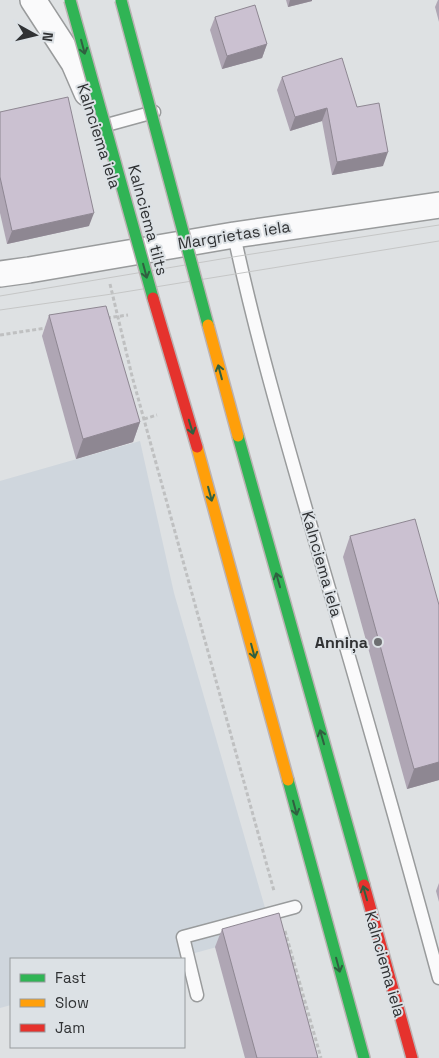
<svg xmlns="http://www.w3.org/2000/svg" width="439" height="1058" viewBox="0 0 439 1058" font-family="'Space Grotesk',sans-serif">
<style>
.built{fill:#cfd6dd}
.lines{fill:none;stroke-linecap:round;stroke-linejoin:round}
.lane-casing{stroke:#999b9c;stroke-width:15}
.street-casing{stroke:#999b9c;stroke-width:28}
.fast-casing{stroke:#bbb2b3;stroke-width:14}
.slow-casing{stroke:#bbb2b3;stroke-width:14}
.jam-casing{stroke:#bbb2b3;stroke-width:14}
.path{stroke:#bfc0c1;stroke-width:3;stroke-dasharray:4 2.5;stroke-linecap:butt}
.lane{stroke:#fafafb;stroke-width:12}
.street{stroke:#fafafb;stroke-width:25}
.fast{stroke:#30b455;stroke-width:11}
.slow{stroke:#ff9f0a;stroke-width:11}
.jam{stroke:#e5322d;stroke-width:11}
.tram{stroke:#c5c6c6;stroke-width:1}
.fast-bridge-casing{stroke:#bbb2b3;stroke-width:14;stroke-linecap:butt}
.slow-bridge-casing{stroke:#bbb2b3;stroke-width:14;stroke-linecap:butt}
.jam-bridge-casing{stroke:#bbb2b3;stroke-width:14;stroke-linecap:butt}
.fast-bridge{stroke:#30b455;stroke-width:11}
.slow-bridge{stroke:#ff9f0a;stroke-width:11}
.jam-bridge{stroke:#e5322d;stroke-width:11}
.wall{fill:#afa6b4}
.shaded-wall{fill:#8e8792}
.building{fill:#cbc1d1;stroke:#8e8792}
.oneway{stroke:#306040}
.poi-dot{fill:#6d6f71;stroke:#dce1e5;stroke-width:2}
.labels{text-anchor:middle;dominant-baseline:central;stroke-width:4;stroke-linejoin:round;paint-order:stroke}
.street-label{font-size:16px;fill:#303234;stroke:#dce1e5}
.poi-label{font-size:16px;font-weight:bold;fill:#303234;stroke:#dce1e5;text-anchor:end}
</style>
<rect width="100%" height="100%" fill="#dee1e3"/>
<path class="built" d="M140,441l34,152 98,339 -99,27h-162v46l-11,3v-527z"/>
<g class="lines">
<g class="lane-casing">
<g id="lane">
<path d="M103,126l51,-14"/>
<path d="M234,235c24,112 57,222 89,333 40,136 79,273 116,410"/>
<path d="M197,995l-14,-58 112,-30"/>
</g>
</g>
<g class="street-casing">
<g id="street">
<path d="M33,0l41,63 13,30"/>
<path d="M0,274l29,-4 205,-35 205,-30"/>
</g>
</g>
<g class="fast-casing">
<g id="fast">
<path d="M238,436l126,449"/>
<path d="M288,780l76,278"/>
</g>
</g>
<g class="slow-casing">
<path id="slow" d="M197,447l91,333"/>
</g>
<g class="jam-casing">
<path id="jam" d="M364,885l48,173"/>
</g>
<g class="path">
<path d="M110,284l22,92 142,515"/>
<path d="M107,318l21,-3"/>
<path d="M0,335l46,-7"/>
<path d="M144,419l13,-4"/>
<path d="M285,931l36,127"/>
</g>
<use href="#lane" class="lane"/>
<use href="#street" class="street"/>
<use href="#fast" class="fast"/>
<use href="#slow" class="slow"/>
<use href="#jam" class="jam"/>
<g class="tram">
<path d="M0,296l239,-40 200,-31"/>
<path d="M0,310l112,-16 327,-53"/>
</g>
<g class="fast-bridge-casing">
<g id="fast-bridge">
<path d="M70,0l83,298"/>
<path d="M121,0l87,325"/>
</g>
</g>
<g class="slow-bridge-casing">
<path id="slow-bridge" d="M208,325l30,111"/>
</g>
<g class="jam-bridge-casing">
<path id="jam-bridge" d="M153,298l44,149"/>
</g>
<use href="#fast-bridge" class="fast-bridge"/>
<use href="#slow-bridge" class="slow-bridge"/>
<use href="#jam-bridge" class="jam-bridge"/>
</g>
<g class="wall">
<path d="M286,0h26v1l-24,6z"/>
<path d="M438,0h1v22l-4,-15z"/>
<path d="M215,17l52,27 -5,14 -40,11 -12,-39z"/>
<path d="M282,77l75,30 26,59 -51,9 -10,-54 -32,10 -13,-41z"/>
<path d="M0,112l89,114 -82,18 -7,-31z"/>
<path d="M49,315l91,107 -7,20 -57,17 -34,-123z"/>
<path d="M350,536l89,69v175l-32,9 -64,-232z"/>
<path d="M439,883v19l-3,-11z"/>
<path d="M222,929l96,129h-73l-30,-111z"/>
</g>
<g class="shaded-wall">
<path d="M290,0h22v1l-24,6z"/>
<path d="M267,44l-5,14 -40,11 5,-13z"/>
<path d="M327,108l-5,13 -32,10 5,-14z"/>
<path d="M388,152l-5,14 -51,9 5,-13z"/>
<path d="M94,213l-5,13 -82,18 5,-13z"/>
<path d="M140,422l-7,20 -57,17 7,-20z"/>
<path d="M439,762v18l-32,9 7,-20z"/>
</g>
<g class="building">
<path d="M255,5l12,39 -40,12 -12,-39z"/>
<path d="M342,58l15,49 22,-4 9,49 -51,10 -10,-54 -32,9 -13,-40z"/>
<path d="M68,97l26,116 -82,18 -12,-54v-65z"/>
<path d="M106,306l34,116 -57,17 -34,-124z"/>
<path d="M415,519l24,86v157l-25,7 -64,-233z"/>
<path d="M279,913l39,145h-61l-35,-129z"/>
</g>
<defs><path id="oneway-shaft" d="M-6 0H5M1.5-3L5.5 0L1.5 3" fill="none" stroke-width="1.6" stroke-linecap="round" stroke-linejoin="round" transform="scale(1.25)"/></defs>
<g class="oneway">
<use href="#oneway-shaft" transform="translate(83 47) rotate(75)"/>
<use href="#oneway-shaft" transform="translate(145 271) rotate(75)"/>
<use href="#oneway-shaft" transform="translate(220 372) rotate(-105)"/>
<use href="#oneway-shaft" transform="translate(191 427) rotate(73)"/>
<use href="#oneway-shaft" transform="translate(210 494) rotate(75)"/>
<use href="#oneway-shaft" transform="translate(278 580) rotate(-106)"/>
<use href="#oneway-shaft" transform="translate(253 651) rotate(75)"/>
<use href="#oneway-shaft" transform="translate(322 737) rotate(-106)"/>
<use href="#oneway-shaft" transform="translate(295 808) rotate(75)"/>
<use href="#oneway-shaft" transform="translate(365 893) rotate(-106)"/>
<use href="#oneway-shaft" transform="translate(338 965) rotate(75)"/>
</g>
<circle class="poi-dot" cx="378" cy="642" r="5"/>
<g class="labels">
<g class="street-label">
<text transform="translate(99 136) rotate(72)">Kalnciema iela</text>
<text transform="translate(148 220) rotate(75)">Kalnciema tilts</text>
<text transform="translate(234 235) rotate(-9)">Margrietas iela</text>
<text transform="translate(322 564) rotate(74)">Kalnciema iela</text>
<text transform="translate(385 964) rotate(74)">Kalnciema iela</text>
</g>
<g class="poi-label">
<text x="368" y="642">Anniņa</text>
</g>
</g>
<rect x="10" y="958" width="175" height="90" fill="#dce1e5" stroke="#979b9e"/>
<rect x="20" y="974" width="25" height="8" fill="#30b455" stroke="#979b9e"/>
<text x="55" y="983" font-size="15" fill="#303234">Fast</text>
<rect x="20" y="999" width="25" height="8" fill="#ff9f0a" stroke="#979b9e"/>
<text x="55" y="1008" font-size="15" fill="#303234">Slow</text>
<rect x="20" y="1024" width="25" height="8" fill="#e5322d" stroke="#979b9e"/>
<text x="55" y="1033" font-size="15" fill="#303234">Jam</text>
<g transform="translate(35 35) rotate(98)" stroke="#dce1e5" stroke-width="4" paint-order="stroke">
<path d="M0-4L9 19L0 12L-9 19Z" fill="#303234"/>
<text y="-8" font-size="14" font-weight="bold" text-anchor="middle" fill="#303234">N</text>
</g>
</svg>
